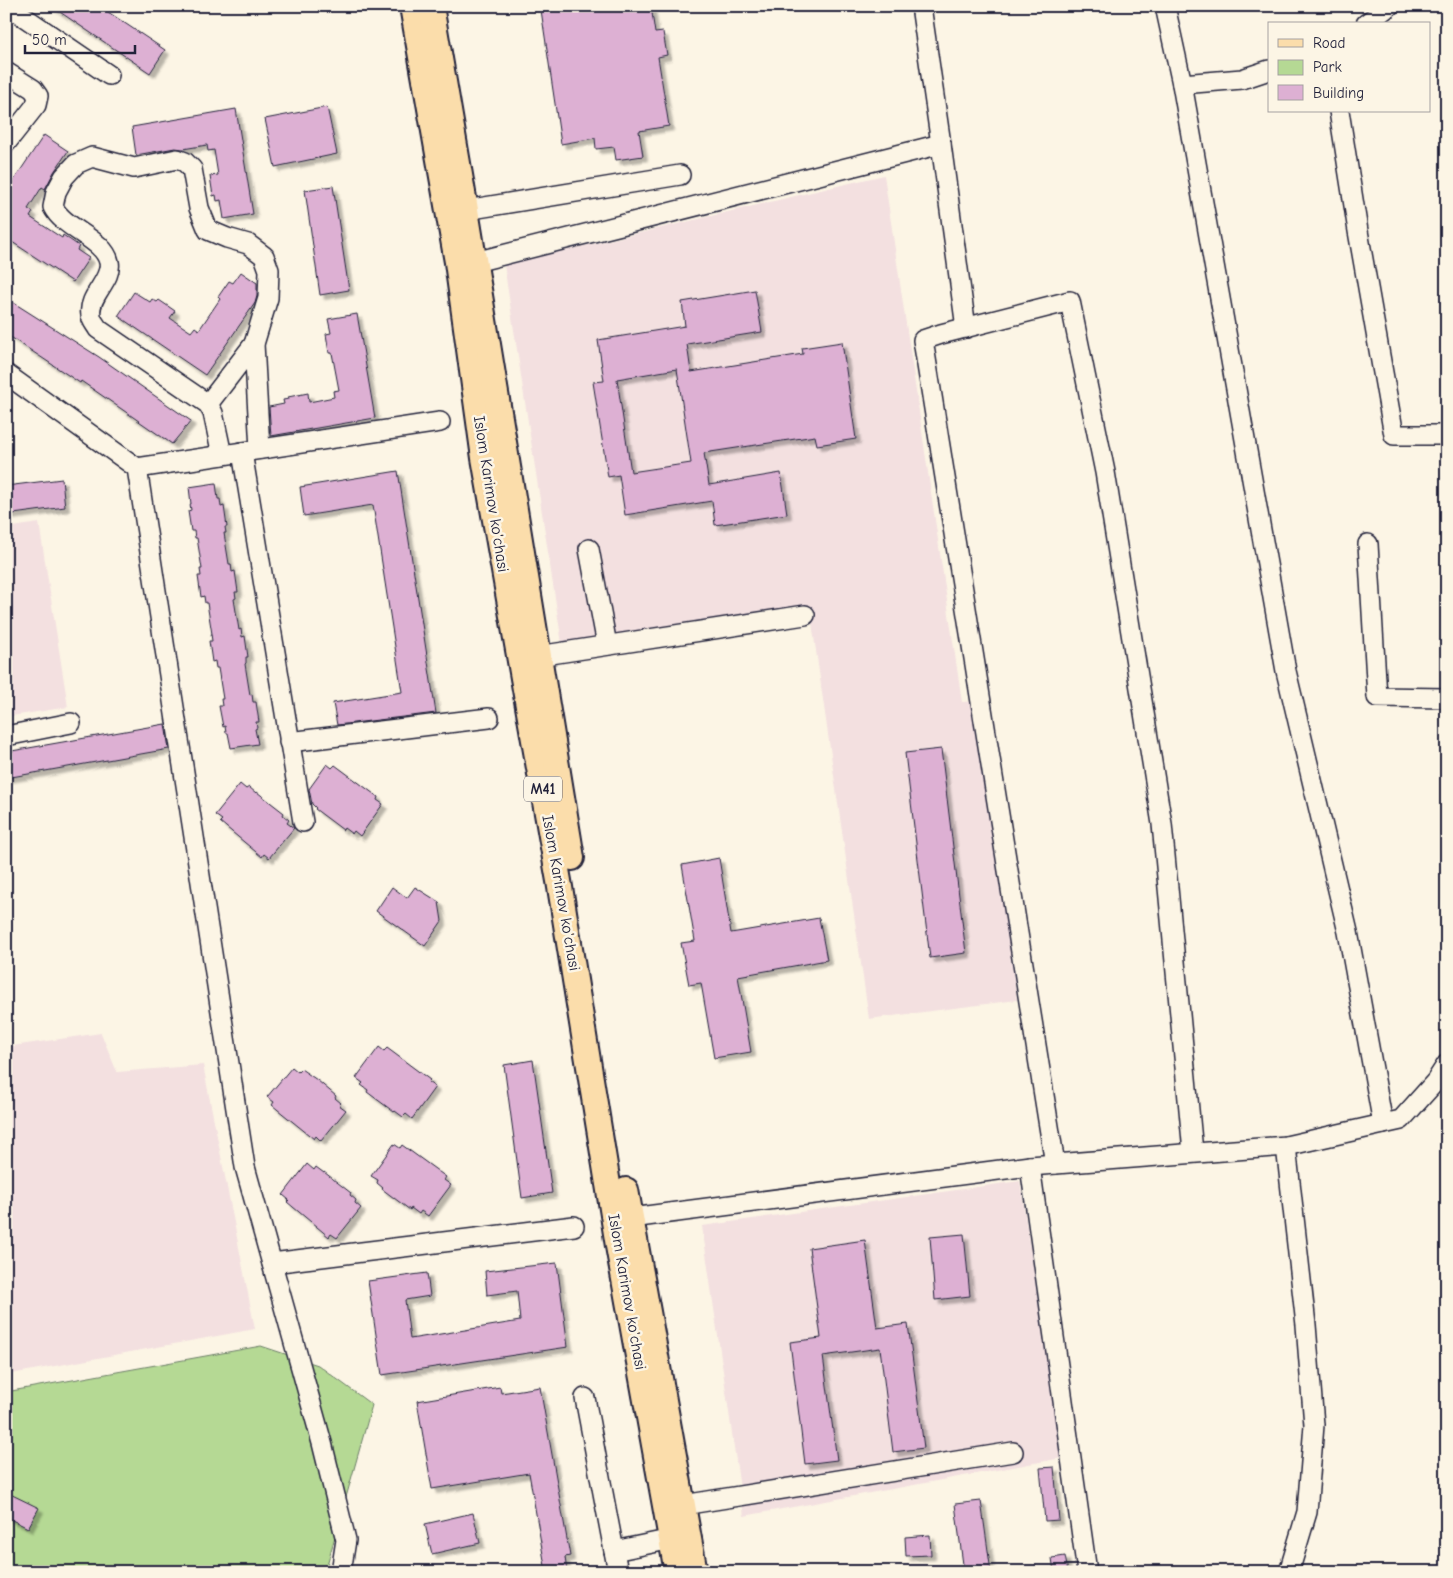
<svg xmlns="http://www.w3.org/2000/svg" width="1453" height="1578" viewBox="0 0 1453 1578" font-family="'Comic Neue',sans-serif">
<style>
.built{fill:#f3e0e0}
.green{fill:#b5d994;stroke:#6c7e68}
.building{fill:#ddb0d3;stroke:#22223b;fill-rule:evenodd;filter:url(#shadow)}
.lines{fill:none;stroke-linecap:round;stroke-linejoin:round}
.minor-casing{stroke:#22223b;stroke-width:22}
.major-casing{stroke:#22223b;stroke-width:28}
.minor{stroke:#fcf5e5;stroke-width:19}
.major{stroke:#fbddab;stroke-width:24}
.labels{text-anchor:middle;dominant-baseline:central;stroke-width:5;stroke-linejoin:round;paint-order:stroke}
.shield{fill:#fcf5e5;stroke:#63616e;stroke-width:1}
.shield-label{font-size:15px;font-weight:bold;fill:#22223b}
.street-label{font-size:16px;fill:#22223b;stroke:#fcf5e5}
</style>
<defs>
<filter id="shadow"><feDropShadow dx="4.5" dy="4.5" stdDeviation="1" flood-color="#0004"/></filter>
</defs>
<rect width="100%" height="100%" fill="#fcf5e5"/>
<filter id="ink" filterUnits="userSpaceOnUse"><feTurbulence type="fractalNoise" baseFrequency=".02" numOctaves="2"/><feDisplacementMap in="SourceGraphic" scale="10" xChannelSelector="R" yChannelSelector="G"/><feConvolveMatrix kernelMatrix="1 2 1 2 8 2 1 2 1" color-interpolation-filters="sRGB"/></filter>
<g filter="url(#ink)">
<g class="built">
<path d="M884,175l78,527 13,-1 42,299 -148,19 -57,-396 -247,40 -61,-398z"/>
<path d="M39,523l29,184 -62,10v-189z"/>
<path d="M101,1033l16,39 86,-7 52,264 -249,46v-328z"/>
<path d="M1020,1181l42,277 -318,58 -42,-290z"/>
</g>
<path class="green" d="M261,1346l57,19 54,40 -47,167h-319v-180z"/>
<g class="building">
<path d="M51,6h48l66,44 -15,23z"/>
<path d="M566,6h85l4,27 8,-1 4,23 -9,2 11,69 -30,5 4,25 -27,4 -2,-13 -18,2 -1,-11 -34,6 -20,-134z"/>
<path d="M327,107l10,47 -62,13 -10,-48z"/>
<path d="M236,109l17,105 -29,5 -3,-19 -4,1 -1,-6 -3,1 -3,-20 8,-1 -4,-25 -6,1 -1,-6 -24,4 -8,-1 -39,7 -4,-28z"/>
<path d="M44,135l24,16 -14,21 -9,17 -3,-2 -14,22 5,3 -3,5 32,21 1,-3 16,11 -2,4 12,8 -16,24 -67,-44v-46z"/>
<path d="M333,186l16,104 -29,5 -15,-105z"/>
<path d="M241,272l16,11v13l-2,7 -50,72 -87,-59 16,-24 16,10 2,-3 5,3 2,-2 16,11 -5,7 21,14 4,-5 4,3 21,-31 -2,-2 11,-16 4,2z"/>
<path d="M755,290l7,42 -75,12 4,28 112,-18 -1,-6 40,-6 14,97 -39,6 -2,-9 -111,17 5,32 72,-12 6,41 -72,11 -3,-24 -87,14 -6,-40 -11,2 -15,-95 11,-1 -6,-41 87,-14 -3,-24zM677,369l14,94 -60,9 -14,-93z"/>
<path d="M6,298l93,59 92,64 -19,23 -91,-63 -1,2 -74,-49z"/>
<path d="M357,314l18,104 -104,18 -2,-29 15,-3 -1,-4 6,-1 -1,-2 20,-4 1,9 25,-5 -1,-6 6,-1 -7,-37h-3l-3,-19 5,-1 -3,-14z"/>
<path d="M398,471l38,242 -99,12 -4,-22 69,-11 -29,-187 -69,11 -4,-29z"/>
<path d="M62,479l3,28 -59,8v-29z"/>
<path d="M216,483l2,16h2l1,8 3,-1 3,21h-2l1,6h-2l5,31h2l1,8 3,-1 3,21h-3l1,6 -2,1 5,31 2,-1 1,8 3,-1 3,21h-2v6l-1,1 5,31 2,-1 1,8h3l3,20h-3l1,6 -2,1 3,15 -27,4 -3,-15h-2l-1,-7 -2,1 -4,-21h3l-1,-7h2l-5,-31h-2l-1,-7 -3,1 -3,-21h3l-1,-7h1l-5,-31h-2l-1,-7 -3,1 -3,-21h3l-1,-7h2l-5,-31h-2l-1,-7h-3l-3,-20 3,-1 -1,-6h1l-2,-17z"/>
<path d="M165,724l4,25 -163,29v-26z"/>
<path d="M941,749l25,204 -36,5 -25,-205z"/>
<path d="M327,764l5,4 3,-3 43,32 -1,3 6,4 -23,32 -6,-5 -2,3 -8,-6 -1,2 -28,-21 1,-1 -4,-4 -3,-15z"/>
<path d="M240,784l6,5 3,-2 7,6 1,-1 27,21 -1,2 6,5 -2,3 7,5 -25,30 -5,-4 -2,3 -42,-35 2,-2 -7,-5z"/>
<path d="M719,858l12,75 88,-15 8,42 -89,16 13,76 -37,6 -13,-75 -12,2 -8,-42 14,-2 -13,-76z"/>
<path d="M392,887l15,11 8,-11 24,15 3,19 -17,25 -49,-35z"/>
<path d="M379,1047l5,4 3,-3 43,32 -2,2 7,5 -23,32 -6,-5 -3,3 -8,-6 -1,1 -27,-20 1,-2 -7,-5 2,-2 -7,-5z"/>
<path d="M533,1060l19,133 -30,5 -18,-133z"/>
<path d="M292,1067l6,5 3,-3 16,11 19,16 -1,2 6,5 -2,2 7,5 -25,31 -5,-5 -2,3 -42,-34 2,-3 -7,-5z"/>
<path d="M394,1144l6,4 2,-3 44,32 -2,3 7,5 -23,31 -7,-5 -2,3 -8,-6 -1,2 -28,-21 1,-1 -6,-5 1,-3 -7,-4z"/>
<path d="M307,1164l7,6 2,-3 8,6v-1l27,21 -1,2 6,5 -1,3 6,5 -24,30 -6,-4 -2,3 -42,-35 2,-2 -6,-5z"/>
<path d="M964,1234l6,62 -35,4 -5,-63z"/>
<path d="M865,1240l12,88 31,-4 16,124 -31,4 -13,-104 -57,8 14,104 -32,4 -15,-122 31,-4 -12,-90z"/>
<path d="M557,1263l11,84 -186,28 -14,-94 59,-8 3,23 -25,4 5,39 110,-18 -3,-30 -30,4 -2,-24z"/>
<path d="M500,1387l1,6 39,-6 30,169 -5,1 2,15h-21l-17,-99 -97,16 -15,-88z"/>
<path d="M1054,1467l5,53 -14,1 -5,-53z"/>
<path d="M6,1492l33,16 -11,20 -22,-11z"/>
<path d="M981,1501l10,71h-27l-9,-68z"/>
<path d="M473,1513l7,30 -48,11 -7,-30z"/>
<path d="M930,1535l1,20 -25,1 -1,-19z"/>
<path d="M1065,1556l3,16h-14l-2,-14z"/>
</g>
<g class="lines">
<g class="minor-casing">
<g id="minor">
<path d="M8,6l101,69"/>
<path d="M921,6l20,138"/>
<path d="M1165,6l17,78 60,-5 27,-9"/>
<path d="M1366,24l23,-18"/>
<path d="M6,72l27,17 5,7 -2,9 -30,38"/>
<path d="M1182,84l104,587 62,261 35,192"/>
<path d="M1339,111l19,120 36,204h53"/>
<path d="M466,210l214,-35"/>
<path d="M475,262l466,-118 25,184"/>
<path d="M6,374l131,94 108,699 77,276 24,97 -5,32"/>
<path d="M208,404l46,-60"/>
<path d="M242,452l61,370"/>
<path d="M222,455l-9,-42 -5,-9 -110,-75c-2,-4 -7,-9 -7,-14 -4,-19 22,-35 18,-53 -5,-23 -45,-33 -56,-55l3,-15 8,-15 12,-13 16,-7 42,11 43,-9 8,3 7,7 7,39 9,22 19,8 21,6 16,12 5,14 -1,28 -14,46 6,105"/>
<path d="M137,468l303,-46"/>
<path d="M1368,544l9,153 70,1"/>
<path d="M589,549l18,96"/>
<path d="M538,656l267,-41"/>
<path d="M6,736l65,-13"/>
<path d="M289,742l200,-24"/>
<path d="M1286,1146l20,179 8,100 -7,87 -18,60"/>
<path d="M1055,1164l-132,-824 18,-6 129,-33 35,171 57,352 31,328"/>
<path d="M1030,1166l57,406"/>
<path d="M631,1218l399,-52 256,-20 115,-26 35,-39 11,-17"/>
<path d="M272,1263l302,-37"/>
<path d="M585,1398l33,174"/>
<path d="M683,1505l330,-53"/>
<path d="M614,1551l58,-12"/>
</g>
</g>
<g class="major-casing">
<g id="major">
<path d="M412,6l45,256 27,196 75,423 59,365 59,326"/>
<path d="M431,6l35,204 106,648"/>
<path d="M626,1190l69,382"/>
</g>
</g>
<use href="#minor" class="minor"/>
<use href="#major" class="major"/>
</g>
</g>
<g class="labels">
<rect class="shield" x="524" y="776.5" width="38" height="25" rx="4"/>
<g class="shield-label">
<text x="543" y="789">M41</text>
</g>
<g class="street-label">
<text transform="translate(491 494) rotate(81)">Islom Karimov ko'chasi</text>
<text transform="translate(561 893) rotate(80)">Islom Karimov ko'chasi</text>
<text transform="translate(627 1292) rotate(80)">Islom Karimov ko'chasi</text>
</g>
</g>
<rect width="1453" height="1578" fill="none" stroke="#fcf5e5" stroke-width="25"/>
<rect x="12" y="12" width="1428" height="1553" fill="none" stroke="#22223b" stroke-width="2" filter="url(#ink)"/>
<rect x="1268" y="22" width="162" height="90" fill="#fcf5e5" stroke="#a5a1a1"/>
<rect x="1278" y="39" width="25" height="8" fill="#fbddab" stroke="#a5a1a1"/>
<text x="1313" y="48" font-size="15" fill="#22223b">Road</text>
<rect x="1278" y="60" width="25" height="15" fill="#b5d994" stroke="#a5a1a1"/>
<text x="1313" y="72" font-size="15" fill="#22223b">Park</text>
<rect x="1278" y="85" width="25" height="15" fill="#ddb0d3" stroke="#a5a1a1"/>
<text x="1313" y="98" font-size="15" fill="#22223b">Building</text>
<path d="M25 45v8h110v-8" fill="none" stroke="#22223b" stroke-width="2.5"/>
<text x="32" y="45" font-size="15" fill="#22223b" stroke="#fcf5e5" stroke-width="4" paint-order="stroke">50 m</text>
</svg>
